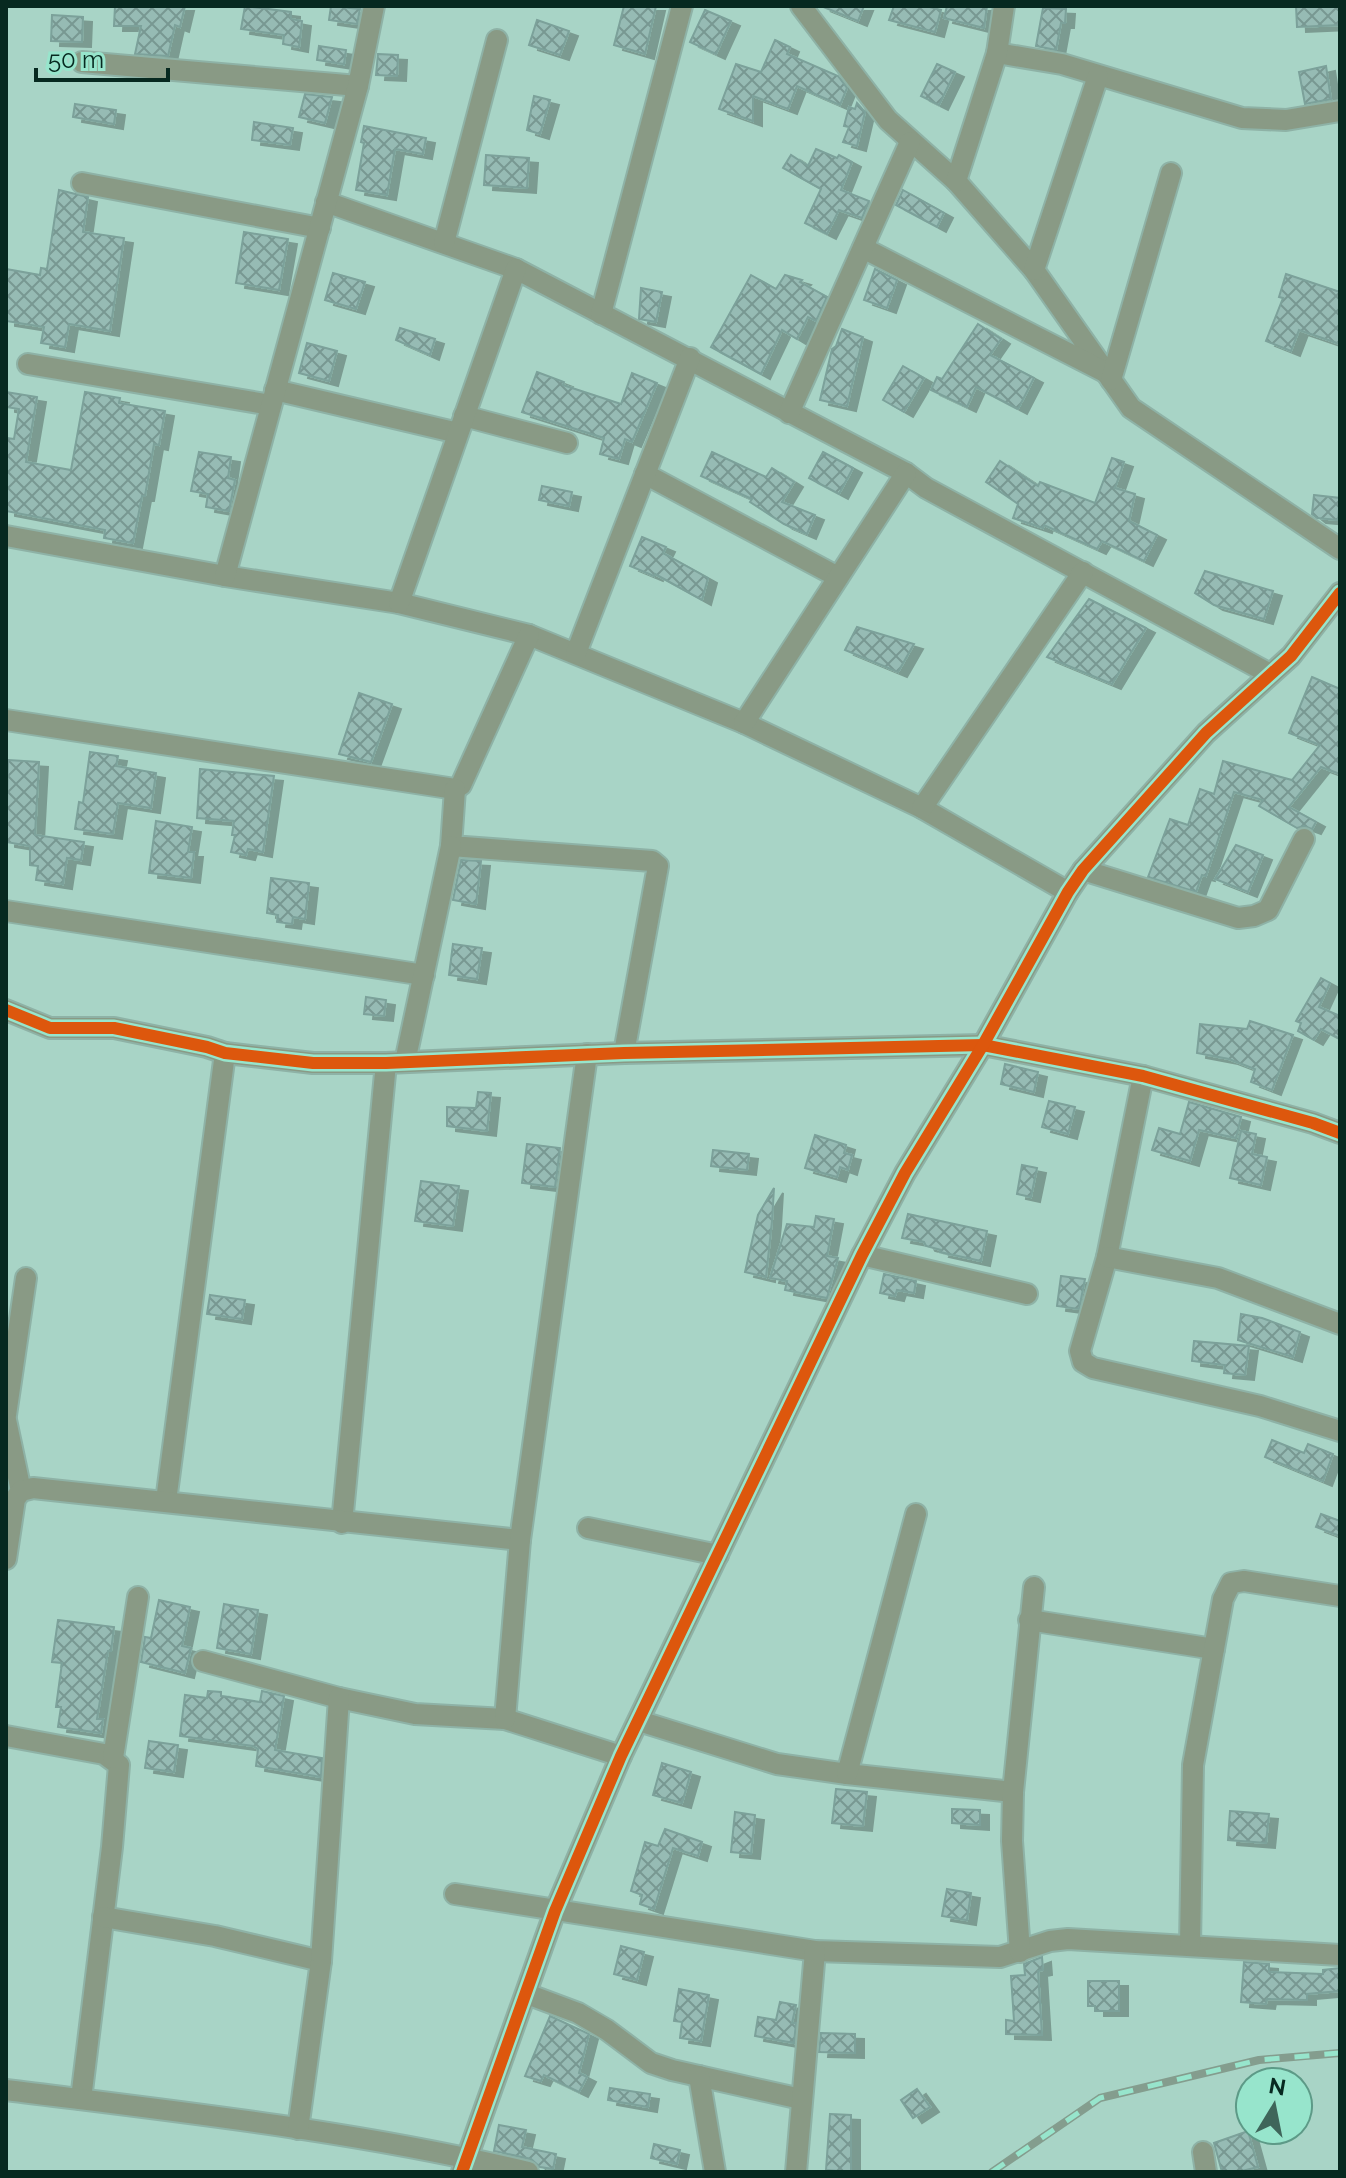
<svg xmlns="http://www.w3.org/2000/svg" width="1346" height="2178" viewBox="0 0 1346 2178" font-family="Raleway,sans-serif">
<style>
.building{fill:url(#building-cross-hatch);stroke:#7ba19a;stroke-width:2;filter:url(#shadow)}
.lines{fill:none;stroke-linecap:round;stroke-linejoin:round}
.minor-casing{stroke:#8eb2a6;stroke-width:24}
.minor{stroke:#899a85;stroke-width:20}
.rail-casing{stroke:#849d8e;stroke-width:8}
.rail{stroke:#97e5cc;stroke-width:5;stroke-dasharray:15;stroke-linecap:butt}
.cycleway-casing{stroke:#97e5cc;stroke-width:17}
.cycleway{stroke:#dd570d;stroke-width:12}
</style>
<defs>
<pattern id="building-cross-hatch" width="8" height="8" patternUnits="userSpaceOnUse" patternTransform="scale(2)"><rect width="8" height="8" fill="#96bbb4"/><path d="M0 0l8 8M0 8l8-8" fill="none" stroke="#789892"/></pattern>
<filter id="shadow"><feDropShadow dx="9" dy="5" stdDeviation="0" flood-color="#0004"/></filter>
</defs>
<rect width="100%" height="100%" fill="#a8d4c6"/>
<g class="building">
<path d="M115,6h70l-5,21 -5,-2 -7,31 -33,-2 6,-28h-27z"/>
<path d="M245,6l46,6v7l11,2 -3,26 -16,-3 1,-9 -43,-6z"/>
<path d="M331,6l29,3 -3,15 -28,-4z"/>
<path d="M624,6h32l-11,48 -31,-9z"/>
<path d="M821,6h43l-6,15z"/>
<path d="M894,6h32l15,4 -6,22 -46,-12z"/>
<path d="M947,6h40l-3,22 -40,-10z"/>
<path d="M1296,6h44v19l-43,2z"/>
<path d="M1043,8l23,1 -1,14h-4l-5,27 -20,-4z"/>
<path d="M705,10l26,11 -15,33 -26,-12z"/>
<path d="M52,15l31,2 -1,25 -31,-1z"/>
<path d="M537,20l32,11 -9,24 -31,-10z"/>
<path d="M775,40l15,7 -3,7 51,22 9,12 -7,17 -43,-19 -9,23 -35,-13v25l-34,-12 17,-45 25,8z"/>
<path d="M319,46l27,4 -2,14 -27,-4z"/>
<path d="M378,54l20,1 -1,21 -21,-1z"/>
<path d="M937,64l18,8 -16,33 -18,-9z"/>
<path d="M1326,66l5,33 -26,5 -6,-32z"/>
<path d="M305,94l27,3 -7,26 -26,-6z"/>
<path d="M534,96l16,4 -10,34 -13,-4z"/>
<path d="M857,103l8,9 -8,34 -14,-4 6,-15 -5,-1 5,-19 6,2z"/>
<path d="M75,104l41,6 -2,14 -41,-7z"/>
<path d="M254,122l39,6 -3,17 -38,-5z"/>
<path d="M364,126l62,12 -3,16 -28,-5 -8,46 -31,-5 8,-47 -3,-1z"/>
<path d="M816,149l21,9 2,-3 13,7 -11,28 28,11 -7,17 -23,-8 -12,24 -22,-11 16,-34 -38,-21 8,-13 17,11z"/>
<path d="M486,155l43,3 -2,30 -43,-3z"/>
<path d="M59,190l29,7 -5,35 41,6 -14,93 -41,-7 -4,23 -24,-4 3,-16 -38,-6v-52l34,6 1,-7 6,1z"/>
<path d="M903,190l41,23 -7,14 -41,-22z"/>
<path d="M244,232l44,7 -9,51 -43,-7z"/>
<path d="M875,269l22,11 -10,28 -23,-8z"/>
<path d="M333,273l32,9 -9,27 -31,-9z"/>
<path d="M1286,274l54,18v52l-41,-14 -8,21 -25,-10 17,-43 -4,-1z"/>
<path d="M751,275l25,14 9,-14 17,5 -2,2 27,15 -11,24 -8,-4 -11,22 -15,-9 -21,44 -50,-27z"/>
<path d="M641,288l21,4 -6,30 -17,-3z"/>
<path d="M978,324l23,15 -11,16 44,23 -16,31 -42,-22 -9,20 -36,-17 6,-13 5,2z"/>
<path d="M400,328l35,11 -5,16 -34,-15z"/>
<path d="M842,329l21,8 -16,69 -27,-6 12,-51 4,-3z"/>
<path d="M307,343l30,8 -8,30 -30,-8z"/>
<path d="M903,366l21,12 -20,34 -21,-12z"/>
<path d="M537,372l27,10 -1,3 58,19 11,-31 25,10 -25,59 -7,-3 -6,20 -19,-5 4,-16 -82,-26z"/>
<path d="M6,392l31,5 -11,65 45,8 14,-78 35,6 -1,5 46,8 -6,34 -5,-1 -9,52h-3l-9,47 -29,-5 1,-8 -99,-19v-73l8,1 5,-30 -13,-2z"/>
<path d="M199,452l32,5 -3,21 7,2 -6,31 -23,-4 2,-13 -17,-3z"/>
<path d="M712,452l54,25 6,-9 22,14 -12,20 33,13 -8,19 -23,-10 -34,-22 2,-3 -51,-23z"/>
<path d="M823,452l30,16 -14,26 -30,-16z"/>
<path d="M1112,458l12,4 -9,26 20,6 -6,27 28,14 -13,26 -42,-20 -5,8 -53,-24 -1,3 -30,-10 5,-14 -32,-22 14,-21 38,25 2,-4 55,21z"/>
<path d="M542,486l30,6 -3,14 -30,-6z"/>
<path d="M1314,495l26,3 -2,22 -21,-2 -5,-4z"/>
<path d="M642,537l24,10 -3,6 45,25 -6,22 -47,-26 -1,2 -24,-10z"/>
<path d="M1205,571l68,20 -9,28 -50,-14 -19,-12z"/>
<path d="M1089,599l57,29 -34,56 -65,-27z"/>
<path d="M857,627l57,17 -16,28 -53,-22z"/>
<path d="M1312,677l28,12v85l-19,-7 -32,40 27,15 -4,7 -8,-3 -7,2 -38,-22 4,-6 -29,-8 -28,84 -4,-1 -6,17 -48,-15 22,-58 18,6 12,-36 14,5 9,-33 69,19 28,-35 -31,-12z"/>
<path d="M359,693l33,11 -21,58 -32,-8z"/>
<path d="M90,752l28,4 -2,10 40,7 -5,35 -33,-5 -5,31 -38,-5 4,-27 4,1z"/>
<path d="M8,760l31,2 -4,73 49,7 -3,18 -14,-2 -4,26 -27,-4 2,-14 -8,-1v-19l-24,-4z"/>
<path d="M200,769l74,7 -11,76 -15,-3 -2,6 -15,-3 4,-17h-3l2,-14 -37,-3z"/>
<path d="M156,821l36,6 -4,25h6l-3,26 -42,-5z"/>
<path d="M1236,845l27,10 -15,37 -33,-13z"/>
<path d="M461,860l20,1 -5,43 -23,-4z"/>
<path d="M271,878l38,5 -4,36 -12,-2 -1,7 -15,-2 1,-7 -11,-2z"/>
<path d="M453,944l29,4 -5,31 -28,-4z"/>
<path d="M1321,978l9,5 -11,24 21,9v23l-19,-10 -7,11 -16,-9 3,-8 -5,-2z"/>
<path d="M366,997l20,3 -2,16 -20,-2z"/>
<path d="M1250,1021l43,14 -21,55 -21,-8 4,-13 -26,-10 -32,-6 3,-29 47,5z"/>
<path d="M1005,1064l33,8 -4,20 -33,-8z"/>
<path d="M478,1092l13,1 -4,38 -40,-5v-19l29,1z"/>
<path d="M1049,1101l26,6 -7,27 -26,-7z"/>
<path d="M1189,1102l52,15 -5,21 -37,-8 -9,31 -38,-11 7,-22 21,6z"/>
<path d="M1241,1131l15,3 -4,20 15,3 -6,28 -31,-7z"/>
<path d="M815,1135l31,10 -2,8 8,2 -4,15 -8,-3 -3,10 -32,-9z"/>
<path d="M527,1144l33,4 -5,39 -33,-4z"/>
<path d="M713,1150l36,4 -2,16 -36,-4z"/>
<path d="M1022,1165l15,3 -6,29 -14,-3z"/>
<path d="M421,1181l38,5 -6,40 -38,-5z"/>
<path d="M774,1188l-2,33 -6,56 -21,-5 13,-57z"/>
<path d="M908,1214l79,17 -6,30 -41,-9 1,-2 -15,-4 -2,-4 -22,-4z"/>
<path d="M816,1216l18,3 -7,37 11,2 -11,40 -42,-8 2,-9 -17,-3 17,-54 27,3z"/>
<path d="M884,1274l32,7 -2,12 -17,-3 -2,6 -15,-3z"/>
<path d="M1061,1276l24,3 -6,30 -22,-3z"/>
<path d="M210,1295l35,5 -3,19 -35,-5z"/>
<path d="M1241,1314l21,4 38,14 -7,25 -55,-17z"/>
<path d="M1194,1341l55,5 -4,29 -21,-2 1,-8 -33,-4z"/>
<path d="M1272,1440l32,13 4,-9 25,10 -10,27 -58,-24z"/>
<path d="M1321,1514l19,7v15l-24,-9z"/>
<path d="M159,1600l31,7 -8,39 9,2 -6,25 -44,-11 4,-25 6,1z"/>
<path d="M224,1604l34,6 -7,44 -34,-6z"/>
<path d="M58,1620l56,7 -3,24h-3l-11,68h6l-2,14 -43,-6 3,-20h-5l6,-44 -10,-1z"/>
<path d="M208,1691l13,1v4l39,6 2,-11 22,5 -9,54 47,8 -1,19 -65,-11 2,-17 -5,-3 -73,-10 5,-41 22,3z"/>
<path d="M149,1741l29,4 -4,27 -29,-4z"/>
<path d="M662,1763l29,9 -9,31 -29,-8z"/>
<path d="M836,1789l31,3 -4,34 -31,-3z"/>
<path d="M952,1809l28,1v15l-28,-2z"/>
<path d="M1230,1811l39,3 -3,29 -38,-3z"/>
<path d="M735,1812l20,3 -4,39 -20,-2z"/>
<path d="M665,1829l37,13 -4,14 -25,-8 -19,61 -14,-5 2,-9 -11,-4 14,-49 13,4z"/>
<path d="M947,1889l24,4 -4,27 -25,-4z"/>
<path d="M621,1946l23,6 -7,28 -23,-6z"/>
<path d="M1042,1957l1,13 -5,1 4,64 -36,-1v-14l8,1 -3,-45 14,-1 -1,-11z"/>
<path d="M1244,1962l25,2v8l54,2v-4l17,-2v23l-33,3v6l-40,-1 -1,5 -25,-2z"/>
<path d="M1088,1981h31v30h-24v-5h-7z"/>
<path d="M679,1989l30,6 -8,46 -21,-3 2,-16 -8,-1z"/>
<path d="M780,2002l16,3 -4,18h4l-2,20 -39,-7 3,-19 18,3z"/>
<path d="M550,2016l39,18 -10,39 8,4 -8,15 -35,-17 -3,6 -16,-5z"/>
<path d="M821,2033l34,1v19l-36,-1z"/>
<path d="M610,2088l40,6 -2,13 -40,-7z"/>
<path d="M917,2089l13,18 -17,11 -12,-18z"/>
<path d="M830,2114l21,1v57l-25,-2z"/>
<path d="M499,2125l27,5 -4,17 34,7 -3,15 -13,-2 -9,-8 -37,-8z"/>
<path d="M1248,2131l10,36 -20,5h-16l-8,-29z"/>
<path d="M654,2144l26,6 -3,14 -26,-6z"/>
</g>
<g class="lines">
<g class="minor-casing">
<g id="minor">
<path d="M801,6l87,114 68,61 78,89 97,138 209,141"/>
<path d="M997,53l65,11 180,54 44,2 54,-9"/>
<path d="M82,62l276,24"/>
<path d="M956,181l41,-128 7,-47"/>
<path d="M82,183l238,45"/>
<path d="M326,202l190,67 390,204 20,15 344,186"/>
<path d="M444,243l53,-203"/>
<path d="M863,248l242,124"/>
<path d="M1034,270l64,-194"/>
<path d="M601,314l81,-308"/>
<path d="M28,364l243,41"/>
<path d="M1111,380l60,-207"/>
<path d="M275,390l183,43"/>
<path d="M789,413l121,-271"/>
<path d="M464,416l103,27"/>
<path d="M645,474l193,103"/>
<path d="M6,536l219,40 174,27 130,32 215,88 178,85 146,84"/>
<path d="M225,576l133,-490 16,-80"/>
<path d="M399,603l117,-334"/>
<path d="M576,653l114,-295"/>
<path d="M6,720l449,69 6,-4 68,-150"/>
<path d="M744,723l162,-250"/>
<path d="M455,789l-4,57 201,15 6,5 -34,187"/>
<path d="M922,808l161,-236"/>
<path d="M1083,870l155,48 16,-2 14,-6 36,-71"/>
<path d="M6,911l418,64"/>
<path d="M6,1010l44,18h64l93,19 18,6 88,10h73l238,-10 359,-8 160,31 170,47 27,10"/>
<path d="M405,1062l46,-216"/>
<path d="M1143,1076l-36,181 -27,94 3,11 10,6 167,38 80,25"/>
<path d="M862,1255l165,39"/>
<path d="M1107,1257l111,21 122,46"/>
<path d="M6,1415l20,-137"/>
<path d="M6,1420l15,71"/>
<path d="M166,1501l59,-448"/>
<path d="M342,1523l44,-460"/>
<path d="M588,1528l130,27"/>
<path d="M6,1559l9,-60 6,-8 12,-3 487,52"/>
<path d="M1029,1620l185,29"/>
<path d="M203,1661l136,37 76,16 90,5 116,37"/>
<path d="M505,1719l15,-179 67,-486"/>
<path d="M639,1721l138,43 70,10 166,18"/>
<path d="M6,1736l98,18 15,11 -7,82 -31,252"/>
<path d="M113,1758l25,-161"/>
<path d="M847,1774l69,-260"/>
<path d="M455,1894l360,57 185,6 50,-16 18,-2 272,16"/>
<path d="M103,1917l112,19 106,25"/>
<path d="M1190,1946l3,-181 30,-166 8,-16 13,-2 96,15"/>
<path d="M1020,1952l-8,-111 1,-49 21,-205"/>
<path d="M527,1994l51,19 29,17 44,33 21,7 129,29"/>
<path d="M699,2076l16,96"/>
<path d="M6,2090c174,22 351,41 522,82"/>
<path d="M298,2129l23,-168 18,-263"/>
<path d="M1203,2152l3,20"/>
<path d="M462,2172l93,-261 66,-155 241,-501 43,-82 78,-128 85,-153 15,-22 123,-137 85,-77 49,-63"/>
<path d="M796,2172l19,-221"/>
</g>
</g>
<use href="#minor" class="minor"/>
<g class="rail-casing">
<path id="rail" d="M992,2172l108,-74 159,-38 81,-7"/>
</g>
<use href="#rail" class="rail"/>
<g class="cycleway-casing">
<g id="cycleway">
<path d="M6,1010l44,18h64l93,19 18,6 88,10h73l238,-10 359,-8 160,31 170,47 27,10"/>
<path d="M462,2172l93,-261 66,-155 241,-501 43,-82 78,-128 85,-153 15,-22 123,-137 85,-77 49,-63"/>
</g>
</g>
<use href="#cycleway" class="cycleway"/>
</g>
<rect width="1346" height="2178" fill="none" stroke="#072920" stroke-width="16"/>
<g transform="translate(1274 2106) rotate(10)"><circle r="38" fill="#97e5cc" stroke="#5d9a87" stroke-width="2"/>
<path d="M0-6L14 30L0 20L-14 30Z" fill="#3f655a"/>
<text y="-12" font-size="22" font-weight="bold" text-anchor="middle" fill="#072920">N</text>
</g>
<path d="M36 68v12h132v-12" fill="none" stroke="#072920" stroke-width="4"/>
<text x="48" y="68" font-size="24" fill="#072920" stroke="#97e5cc" stroke-width="6" paint-order="stroke">50 m</text>
</svg>
